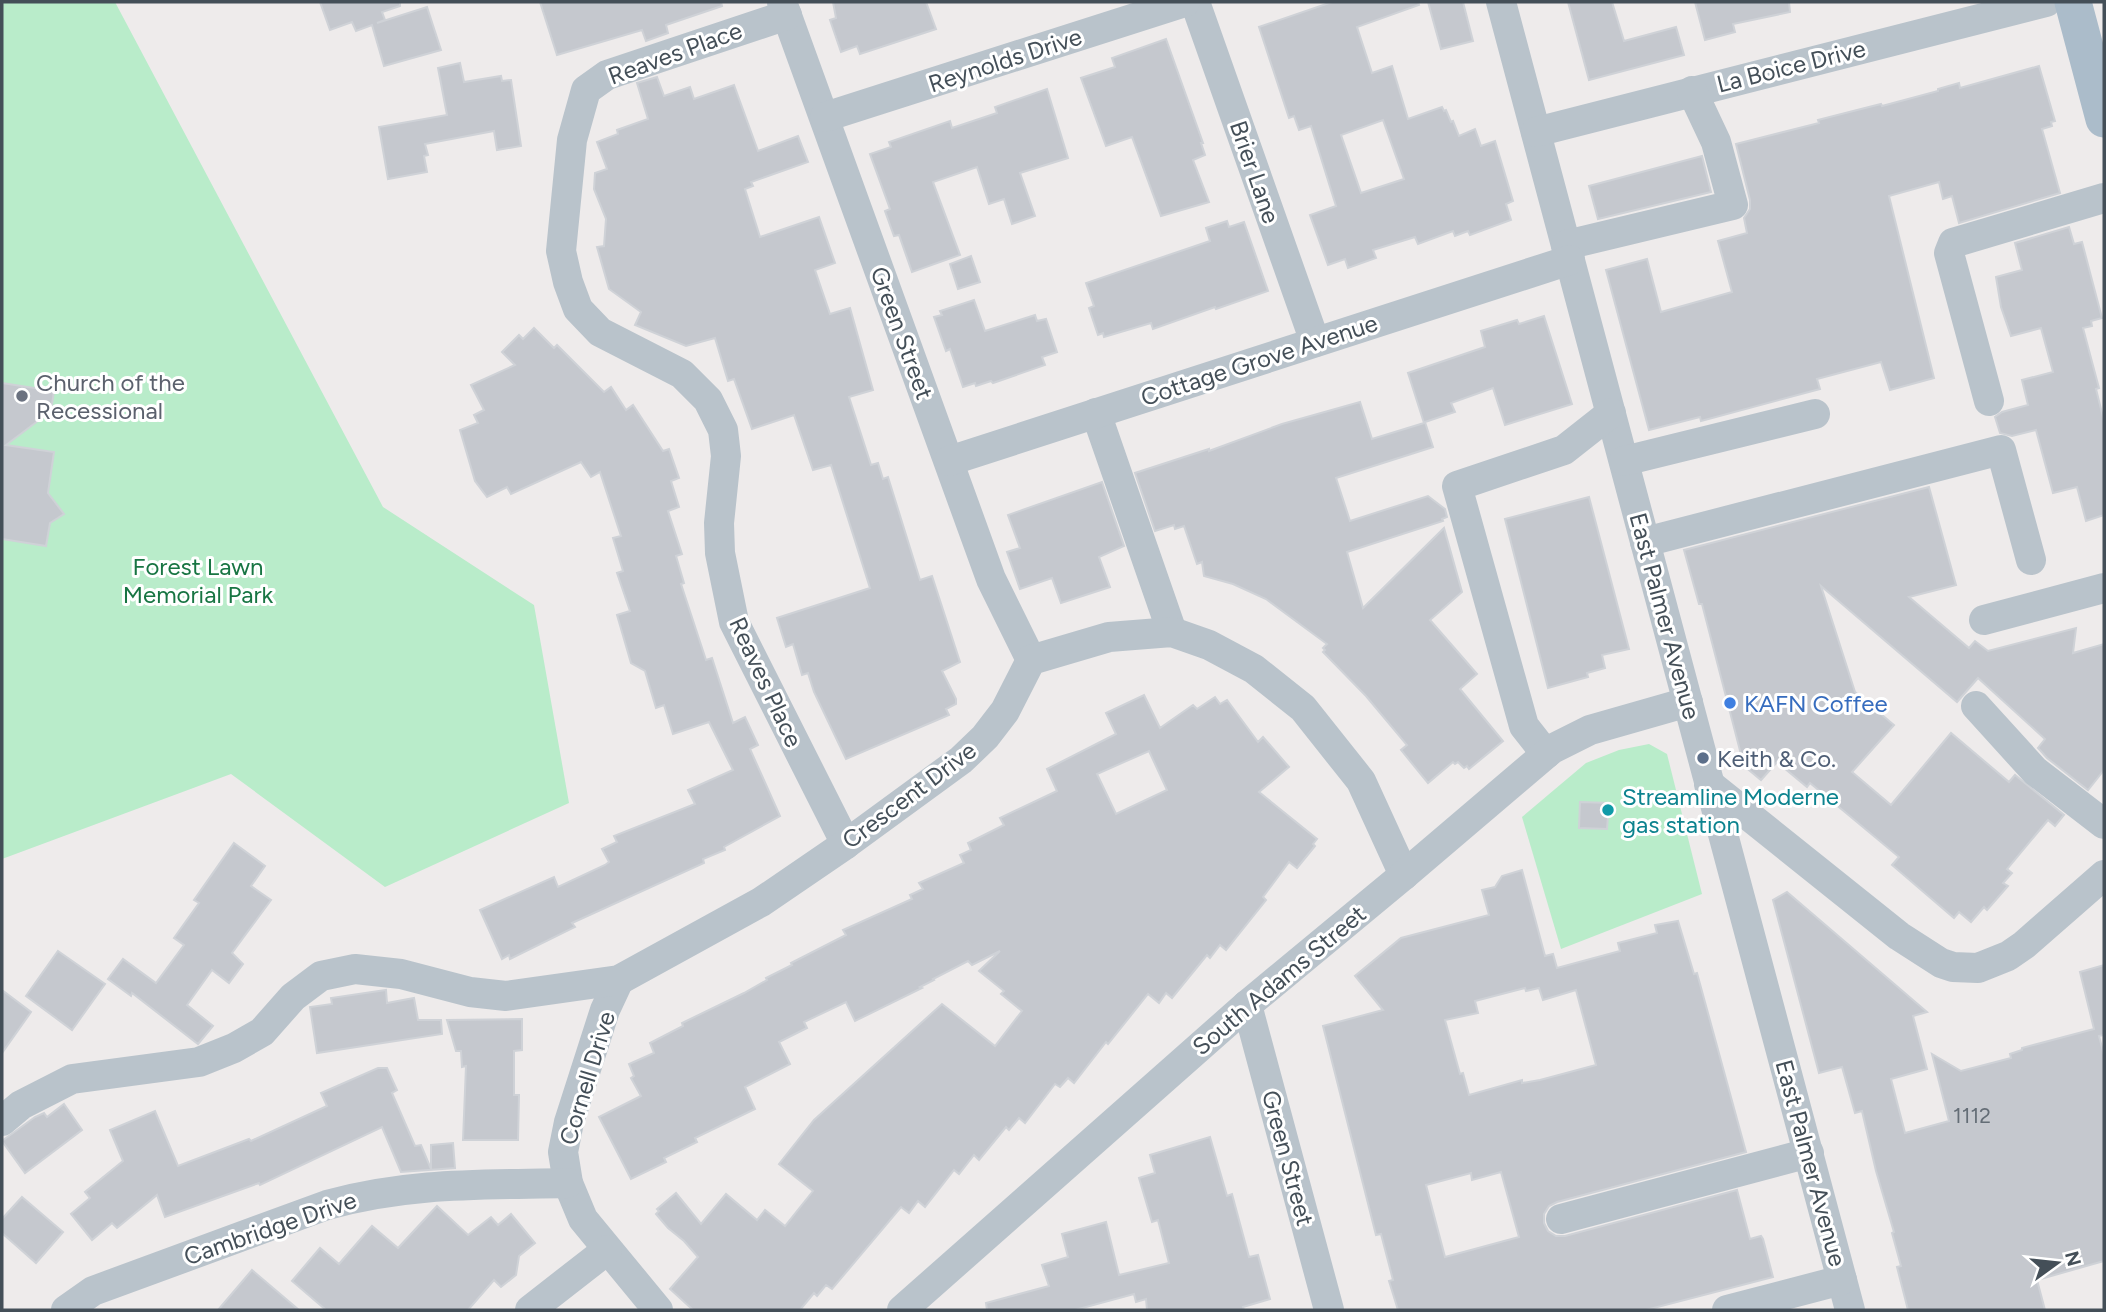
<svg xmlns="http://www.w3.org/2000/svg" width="2106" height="1312" viewBox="0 0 2106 1312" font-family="Figtree,sans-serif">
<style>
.green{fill:#b9ecca}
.building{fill:#c5c8ce;stroke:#cfd2d7;stroke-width:2;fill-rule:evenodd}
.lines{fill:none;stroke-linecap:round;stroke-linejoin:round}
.minor{stroke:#b9c3cb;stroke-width:30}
.major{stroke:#abbcca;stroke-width:37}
.worship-dot{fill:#6b7280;stroke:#fff;stroke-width:2.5}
.shop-dot{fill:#3f7fe0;stroke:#fff;stroke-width:2.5}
.service-dot{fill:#5c6f8a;stroke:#fff;stroke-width:2.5}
.culture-dot{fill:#0f9aa8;stroke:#fff;stroke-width:2.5}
.labels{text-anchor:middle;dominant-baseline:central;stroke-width:6;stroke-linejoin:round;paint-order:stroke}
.number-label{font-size:21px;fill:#646d76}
.street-label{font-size:24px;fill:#444f58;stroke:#fff}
.worship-label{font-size:24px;fill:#5b616d;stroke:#fff;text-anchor:start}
.park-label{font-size:24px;fill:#187543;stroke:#fff}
.shop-label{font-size:24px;fill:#366cbe;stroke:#fff;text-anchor:start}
.service-label{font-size:24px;fill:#4e5e75;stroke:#fff;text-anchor:start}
.culture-label{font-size:24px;fill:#0d838f;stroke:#fff;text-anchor:start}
</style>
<rect width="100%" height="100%" fill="#eeebeb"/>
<g class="green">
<path d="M2,2h113l268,505 151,98 35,198 -184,84 -154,-113 -229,85z"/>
<path d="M1649,744l18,10 35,140 -141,55 -39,-132 64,-54 33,-13z"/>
</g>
<g class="building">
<path d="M320,2h80v4l-18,6 3,8 -8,3 50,-16 14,43 -57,16 -12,-41 -16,6 -4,-9 -22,8z"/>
<path d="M540,2h181l1,4 -56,19 2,8 -22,8 -4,-11 -85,25z"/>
<path d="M833,2h93l10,27 -76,25 -3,-8 -16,6 -11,-32 6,-2z"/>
<path d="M1332,2h86l1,3 -62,22 15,46 20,-7 16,53 34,-12 2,4 2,-1 5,12 2,-1 6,15 16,-7 6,17 14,-5 18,60 -7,3 5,16 -41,15 -2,-4 -13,5 -2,-5 -35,13 -3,-7 -42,13 3,8 -28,10 -3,-9 -17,6 -18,-50 26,-9 -25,-80 -12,4 -5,-14 -5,2 -30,-91zM1383,120l21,59 -43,14 -20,-58z"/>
<path d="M1428,2h35l10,39 -32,8z"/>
<path d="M1568,2h44l12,39 52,-14 8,28 -95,25z"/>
<path d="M1695,2h94l1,10 -57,12 2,8 -30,8z"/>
<path d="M1166,39l37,104h-2l4,12 -12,5 16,42 -48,14 -29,-79 -26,9 -25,-68 34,-11 -3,-9z"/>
<path d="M460,63l4,19 37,-6 1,5 9,-1 10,66 -24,4 -3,-19 -69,13 3,11 -4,1 3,16 -39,7 -9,-52 68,-12 -9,-47z"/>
<path d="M2039,66l16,55 -4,1 1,4 -10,3 18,64 -101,30 -7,-27 -9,3 -4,-17 -50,14 45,182 -44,12 -9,-28 -64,17 3,10 -119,32 -1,-4 -51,13 -43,-160 41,-11 14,53 71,-20 -14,-51 29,-8 -3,-15 6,-9v-9l-14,-56 83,-21 -1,-3 43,-11 20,-5 1,2 56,-15v-2l21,-6 1,5z"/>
<path d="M657,77l7,19 26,-9 4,12 40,-14 24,66 40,-15 10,26 -57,20 2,4 -8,3 15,48 59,-20 16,46 -20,7 15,44 20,-6 23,82 -24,7 22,68 7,-2 5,16 5,-2 32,103 12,-4 28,86 -18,9 14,28v5l-10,5 3,6 -103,44 -32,-67 -6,-19 -6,2 -9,-31 -7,3 -9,-29 93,-30 -39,-123 -18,5 -19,-55 -42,14 -18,-50 -6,2 -13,-43 -29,8 -51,-21 6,-13 -32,-23 -12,-42 7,-1 2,-27 -12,-30 1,-16 12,-4 -10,-27 21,-8 -1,-4 31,-11 -11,-36z"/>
<path d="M1047,89l21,69 -48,15 15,43 -23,8 -8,-25 -15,5 -12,-37 -44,15 27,73 -48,17 -13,-37 -5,1 -9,-25 5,-2 -20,-55 21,-7 -2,-5 61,-21 2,7 45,-15 -2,-6z"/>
<path d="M1702,156l9,36 -113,27 -9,-33z"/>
<path d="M1227,221l2,6 15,-5 24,69 -52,18 -1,-2 -62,22 -2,-6 -47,14 -1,-4 -5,2 -9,-27 5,-2 -8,-23 124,-42 -4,-13z"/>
<path d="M2069,227l5,17 8,-2 20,76 -11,3 1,5 -9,2 16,60 -3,1 8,32v94l-18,6 -9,-34 -24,6 -17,-63 -24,6 -12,-3 -5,-16 7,-5 26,-7 -6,-25 31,-8 -12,-44 -30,8 -10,-29 -5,-30 26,-7 -7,-27z"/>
<path d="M971,256l9,26 -22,7 -8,-25z"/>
<path d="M974,300l11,31 50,-16 2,6 9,-2 11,33 -15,5 3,8 -52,18 -2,-2 -15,5 -1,-3 -12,4 -13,-38 -4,2 -12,-34 8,-2 -2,-4z"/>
<path d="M1544,316l28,88 -67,21 -12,-37 -42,15 4,9 -30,10 8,25 -97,31 14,43 78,-25 17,13 2,8 -5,2 1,2 -96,31 16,56 81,-80 18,64 -32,28 47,54 -17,15 43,52 -34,28 -2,-3 -3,2 -6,-6 -3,2 -2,-2 -25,21 -27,-33 6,-5 -41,-49 -43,-44 2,-2 -2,-2 4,-4 -61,-45 -33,-15 -29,-8 -2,-14 -5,2 -13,-38 -9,3 -1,-4 -19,6 -20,-58 74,-24v2l73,-27 78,-22 12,37 52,-16 -16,-50 77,-26 -4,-16 36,-11 2,4z"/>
<path d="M534,328l20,20 3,-3 47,47 7,-5 15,23 7,-5 30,46 6,-2 10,29 -8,3 8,26 -11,4 14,43 -6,2 8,27 -3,1 25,76 6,-2 21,65 12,-6 13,28 -8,4 30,67 -56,31 1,3 -22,9 1,4 -132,60 3,4 -65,32 -1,-4 -7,4 -22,-49 74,-33 4,10 47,-22 4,-3 -7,-13 15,-7 -3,-6 81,-32 -7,-14 45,-20 -24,-48 -36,12 -9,-29 -8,3 -11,-37 -14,-8 -14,-48 13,-4 -13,-38 6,-2 -10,-33 8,-2 -21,-64 -9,5 -10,-15 -70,32 -4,-7 -20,10 -12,-16 -15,-51 18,-7 -4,-8 10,-5 -13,-25 44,-20 -13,-13 17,-17 4,4z"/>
<path d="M2,383l52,8 -3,20 -45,34 48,7 -6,41 16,21 -14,9 -4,23 -44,-7z"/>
<path d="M1102,482l22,64 -25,11 11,30 -49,16 -9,-25 -32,11 -13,-37 13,-4 -12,-33z"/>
<path d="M1929,487l27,98 -47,12 60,51 6,-7 13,10 88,-23 -3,25 31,-9v126l-16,20 -41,-32 -9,-10 7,-9 -67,-61 -21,24 -136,-116 34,106 39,33 -42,47 39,33 60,-72 58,49 6,-7 49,40 -9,11 -7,-6 -41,49 5,4 -9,10 5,3 -21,24 -3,-3 -13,15 -12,-10 -5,6 -62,-53 7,-8 -89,-74 -3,4 -30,-25 -16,18 -17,-14 -42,-162h-3l-15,-54z"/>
<path d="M1589,497l40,152 -27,6 3,13 -18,5 1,4 -40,11 -43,-169z"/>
<path d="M1144,695l16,33 33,-23 4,4 18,-12 5,7 7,-4 31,42 5,-5 26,30 -30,25 58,47 -4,5 2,2 -18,22 -8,-6 -26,35 3,3 -40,50 -6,-5 -10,13 -3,-3 -35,43 -6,-5 -7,10 -11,-9 -40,50 -2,-2 -32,41 -6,-5 -8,9 -5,-3 -30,39 -6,-5 -10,12 -3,-3 -27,33 -5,-5 -15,19 -5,-4 -29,37 -7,-6 -9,12 -8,-6 -69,82 -6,-4 -9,11 -3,-3 -14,17h-107l-23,-21 28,-32 -14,-16 -16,-13 -12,-14 3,-3 -2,-2 19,-16 25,31 25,-30 31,26 8,-10 20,16 28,-35 -34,-27 35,-44 128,-116 53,42 27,-35 -21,-17 3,-3 -25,-20 21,-20 -28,14 -4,-4 -35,18 1,1 -14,7 2,1 -67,33 -9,-19 -42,20 3,6 -28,14 11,22 -45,23 10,22 -60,29 2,4 -33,16 2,4 -35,17 -32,-62 42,-21 -10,-18 3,-2 -5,-12 25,-11 -4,-10 33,-17 -1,-3 62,-30 23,-13 -1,-2 26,-13 -1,-2 55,-28 -3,-5 69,-31 -2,-4 13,-6 -4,-6 45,-20 -4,-8 11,-5 -3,-7 36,-18 -4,-7 57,-27 -10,-22 69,-35 -10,-21zM1149,751l18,39 -51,24 -19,-40z"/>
<path d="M1580,802l29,1 -2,26 -28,-1z"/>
<path d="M234,843l31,23 -14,20 20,14 -39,53 11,11 -14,19 -17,-13 -25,35 26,21 -15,18 -66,-51 -1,3 -23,-17 15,-20 33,24 28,-38 -10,-7 25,-35 -5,-3z"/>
<path d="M1522,870l23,86 8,-2 4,14 63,-17 -2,-8 39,-10 -2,-8 23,-4 16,53 3,-1 49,179 -189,50 -8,4 -5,8v9l4,8 8,5h9l172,-46 13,49 11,-3 2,3 10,38 -127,33h-248l-9,-29 4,-1 -12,-46 -5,1 -53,-209 60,-16 -28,-34 46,-38 88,-23 -7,-25 13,-3 7,-11zM1525,988l1,3 13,-3 4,12 33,-10 20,75 -56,15 -18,3v-3l-53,15 -6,-22 -3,1 -15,-54 33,-7 -3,-12zM1501,1172l18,65 -74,20 -19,-72 45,-12 1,7z"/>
<path d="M1787,892l140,120 -14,4 14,53 -36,10 14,54 44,-12 -17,-67 29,17 50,-13 -1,-4 12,-4v-2l72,-19 -14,-57 24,-7v70l-5,1 5,19v206l-67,19 8,30h-137l-11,-43 4,-1 -9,-33 2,-1 -18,-61 -14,-60 -7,2 -13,-46 -23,6 -46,-173z"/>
<path d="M58,951l47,33 -33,46 -46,-34z"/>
<path d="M2,990l29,22 -29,41z"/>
<path d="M386,990l1,13 27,-5 4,22h23l1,14 -125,19 -7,-46 22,-3 -1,-6z"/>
<path d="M522,1019v31l-8,1v44h5l-1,45h-55l3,-74 -4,1 -1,-16h-5l-9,-31z"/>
<path d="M378,1068h9l10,22 -5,3 23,53 6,-1 10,24v-24l22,-2 2,25 -54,4 -19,-45 -122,58 -1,-2 -94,34 -8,-22 -40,33 -5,-5 -20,17 -21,-26 19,-16 -5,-6 38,-31 -13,-31 45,-19 23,55 71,-27 2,2 76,-35 -6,-13z"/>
<path d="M64,1104l18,26 -57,43 -23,-32 33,-24 9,-4 3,4z"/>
<path d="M1210,1137l17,59 5,-2 17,63 9,-2 12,44 -27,8 1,3h-97l-1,-11 -10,3 -2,-8 -59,16h-88l-1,-7 63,-17 -7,-21 26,-8 -6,-23 44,-12 13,53 50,-12 -11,-43 -6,2 -13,-44 16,-5 -5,-18z"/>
<path d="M22,1197l41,35 -27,31 -34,-30v-14z"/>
<path d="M437,1206l31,29 23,-18 7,8 13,-11 24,29 -16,13 -3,19 -15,12 -7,-7 -26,30h-142l-34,-29 28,-33 19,16 33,-38 26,22z"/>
<path d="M252,1270l47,40h-81z"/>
</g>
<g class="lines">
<g class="minor">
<path d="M782,2l209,577 40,81"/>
<path d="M1195,2l120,340"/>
<path d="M1501,2l349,1308"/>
<path d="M787,15l-180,60 -21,15 -14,50 -11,111 7,31 10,27 22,23 82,42 26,26 15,30 3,26 -7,67 1,30 14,69 112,222"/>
<path d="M825,117l360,-115"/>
<path d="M1536,132l510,-130"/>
<path d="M1566,245l167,-40 -17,-63 -24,-51"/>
<path d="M1989,401l-40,-148 4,-10 151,-45"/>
<path d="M1096,413l76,219"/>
<path d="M949,461l621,-201"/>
<path d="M1624,461l191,-47"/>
<path d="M1645,542l356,-92 30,110"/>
<path d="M1984,620l120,-32"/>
<path d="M1976,706l59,65 69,53"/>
<path d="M1546,754l-22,-28 -67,-240 107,-36 47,-37"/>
<path d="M1709,784l190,152 42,27 12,4 25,1 30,-12 16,-11 80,-70"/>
<path d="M619,980l-14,30 -36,112 -6,30 5,31 15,36 75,91"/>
<path d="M1247,1005l82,305"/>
<path d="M2,1121l19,-16 51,-26 127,-17 35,-14 28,-16 31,-35 28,-21 34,-7 46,5 69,18 36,4 113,-16 142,-78 85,-58 115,-84 24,-23 20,-26 26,-51 78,-23 63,-5 37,13 45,24 49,39 58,73 43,94"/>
<path d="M1561,1219l248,-66"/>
<path d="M66,1310l27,-19 234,-86c82,-23 157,-20 241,-22"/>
<path d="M530,1310l77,-60"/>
<path d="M902,1310l345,-305 157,-130 148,-126 38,-19 98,-28"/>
<path d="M1727,1310l115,-30"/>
</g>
<path class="major" d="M2073,2l31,117"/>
</g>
<circle class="worship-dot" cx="22" cy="396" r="7"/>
<circle class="shop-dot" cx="1730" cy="703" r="7"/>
<circle class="service-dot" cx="1703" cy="758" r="7"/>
<circle class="culture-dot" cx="1608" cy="810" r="7"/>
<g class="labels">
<g class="number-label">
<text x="1972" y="1115">1112</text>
</g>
<g class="street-label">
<text transform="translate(675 53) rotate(-20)">Reaves Place</text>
<text transform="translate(1005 60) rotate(-18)">Reynolds Drive</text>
<text transform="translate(1791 66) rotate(-14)">La Boice Drive</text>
<text transform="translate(1255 172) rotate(71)">Brier Lane</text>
<text transform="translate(902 333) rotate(70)">Green Street</text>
<text transform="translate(1259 360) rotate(-18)">Cottage Grove Avenue</text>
<text transform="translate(1665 616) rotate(75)">East Palmer Avenue</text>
<text transform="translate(766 682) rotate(65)">Reaves Place</text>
<text transform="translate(909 795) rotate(-37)">Crescent Drive</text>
<text transform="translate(1279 980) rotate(-40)">South Adams Street</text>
<text transform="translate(587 1078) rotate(-73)">Cornell Drive</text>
<text transform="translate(1288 1158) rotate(75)">Green Street</text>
<text transform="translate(1811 1163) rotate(75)">East Palmer Avenue</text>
<text transform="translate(270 1228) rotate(-19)">Cambridge Drive</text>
</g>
<g class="worship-label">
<text x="36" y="382">Church of the<tspan x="36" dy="28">Recessional</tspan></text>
</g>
<g class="park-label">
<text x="198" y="566">Forest Lawn<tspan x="198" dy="28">Memorial Park</tspan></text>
</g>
<g class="shop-label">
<text x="1744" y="703">KAFN Coffee</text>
</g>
<g class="service-label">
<text x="1717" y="758">Keith &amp; Co.</text>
</g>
<g class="culture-label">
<text x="1622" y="796">Streamline Moderne<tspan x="1622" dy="28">gas station</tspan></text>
</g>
</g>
<rect width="2106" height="1312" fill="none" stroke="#444f58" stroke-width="7"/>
<g transform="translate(2057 1263) rotate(75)" stroke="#ffffff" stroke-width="5" paint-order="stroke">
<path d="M0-5L12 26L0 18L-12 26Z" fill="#444f58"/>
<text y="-10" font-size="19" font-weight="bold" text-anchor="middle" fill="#444f58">N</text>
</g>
</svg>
